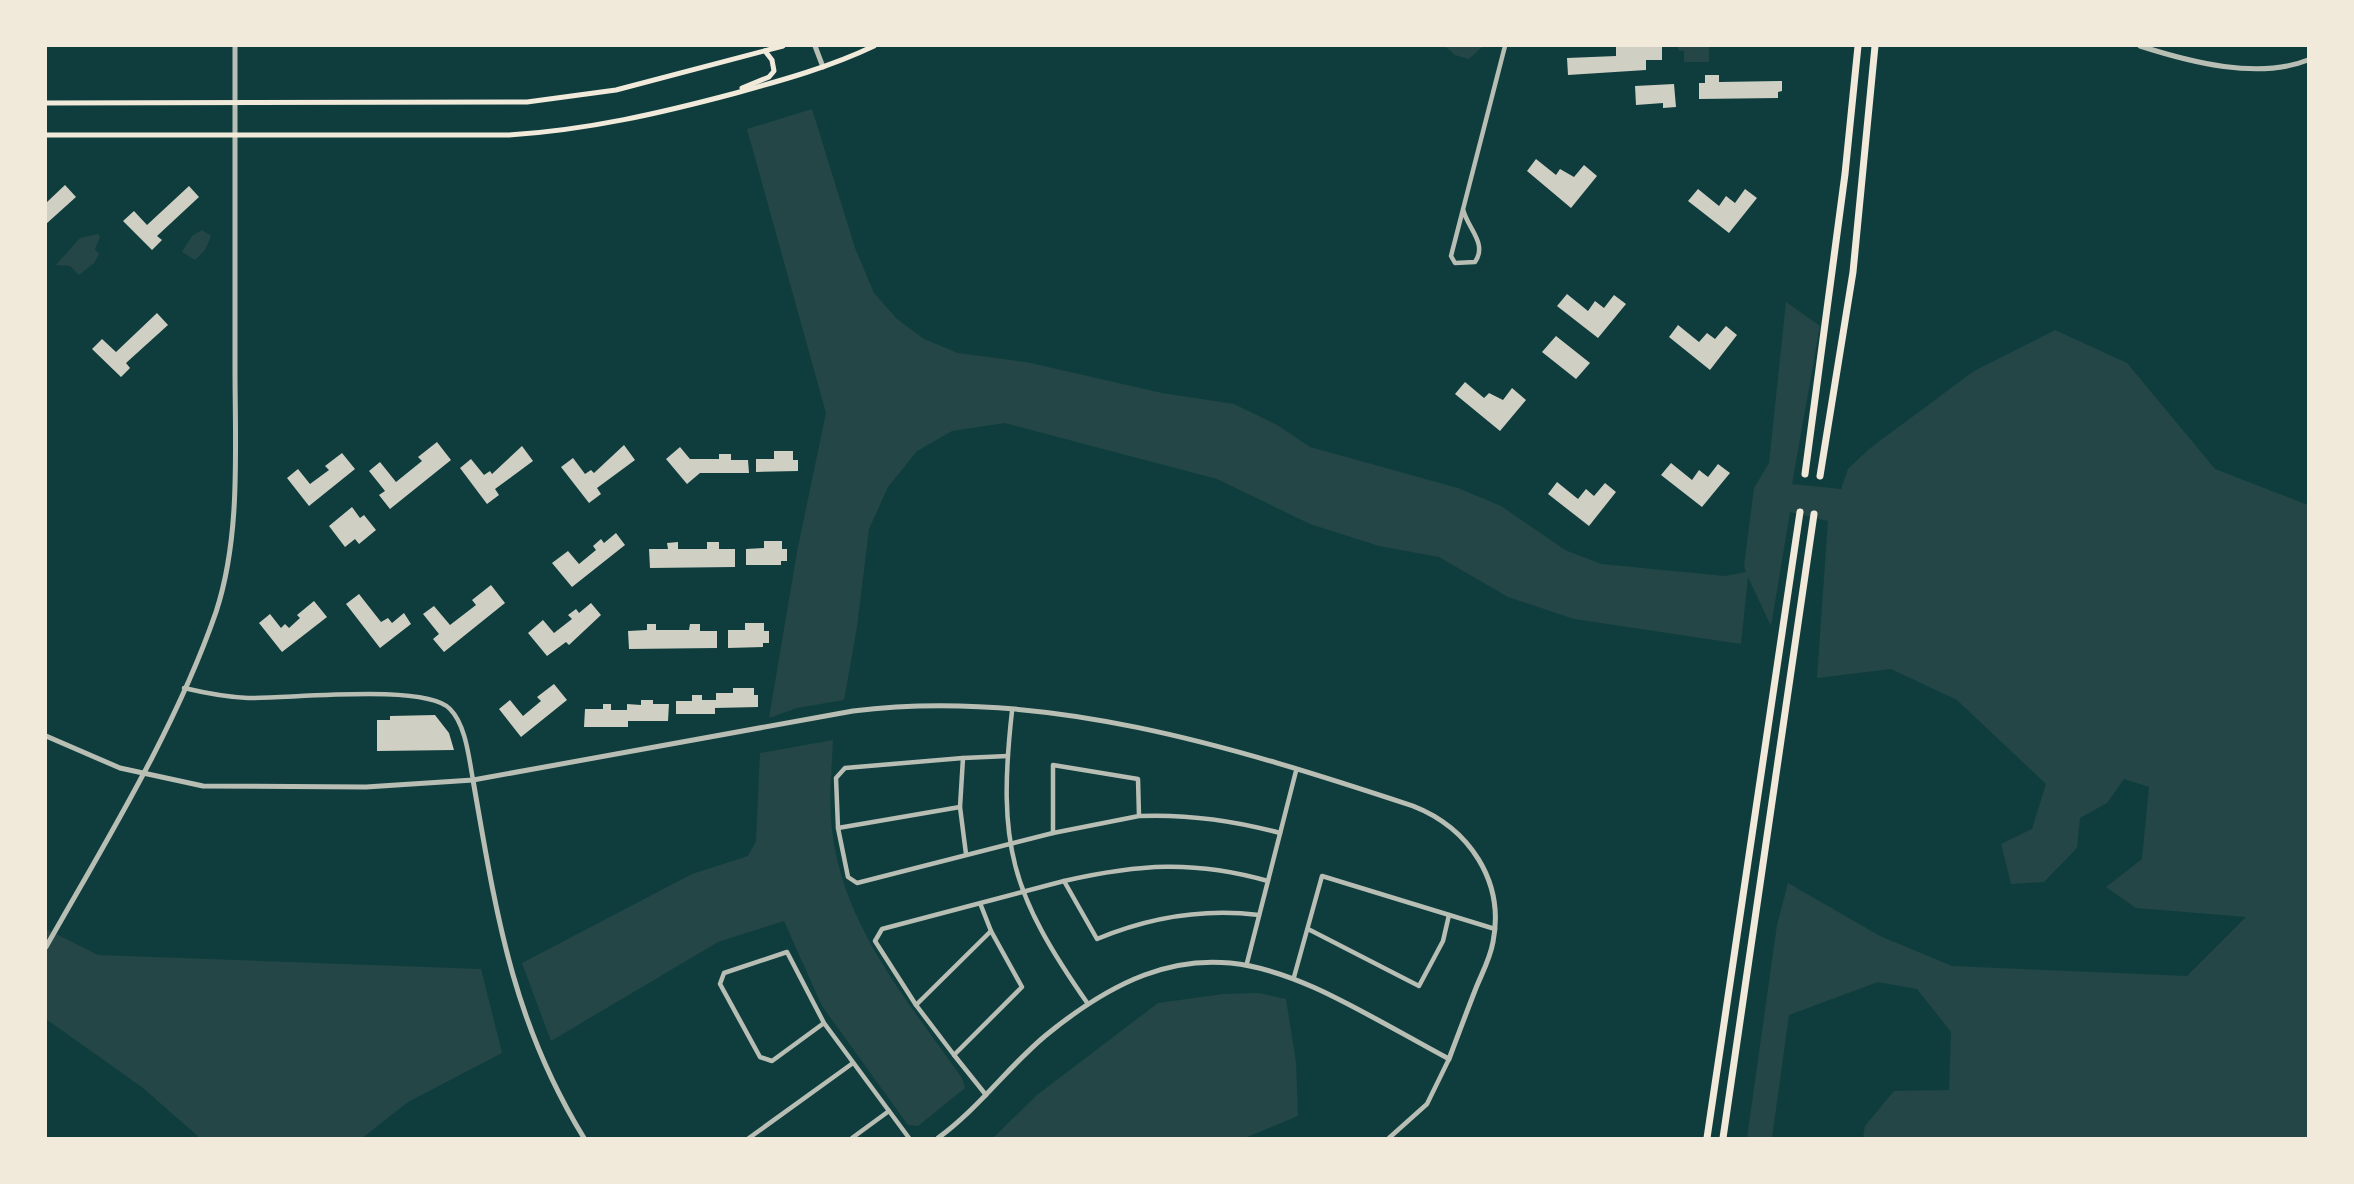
<svg xmlns="http://www.w3.org/2000/svg" width="2354" height="1184" viewBox="0 0 2354 1184" font-family="Poppins,sans-serif">
<style>
.green{fill:#244646}
.building{fill:#cfcfc3}
.lines{fill:none;stroke-linecap:round;stroke-linejoin:round}
.minor{stroke:#b8beb3;stroke-width:4.5}
.tertiary{stroke:#b8beb3;stroke-width:5}
.secondary{stroke:#f1e9da;stroke-width:5}
.trunk{stroke:#f1e9da;stroke-width:7}
</style>
<rect width="100%" height="100%" fill="#0f3d3e"/>
<g class="green">
<path d="M1445,46h38l-14,13 -14,-4z"/>
<path d="M1678,46h31v16h-25v-11l-6,-1z"/>
<path d="M812,109l43,139 19,45 23,26 27,20 34,14 68,9 136,31 72,11 45,22 31,21 148,41 43,18 64,44 36,14 124,12 21,-4 -2,-6 10,-78 15,-25 17,-161 34,24 -28,158 49,5 7,-20 21,-20 105,-78 81,-41 72,33 88,106 93,36v633h-445l2,-12 29,-35 55,-1 2,-58 -34,-43 -39,-7 -89,33 -17,123h-25l30,-213 11,-42 92,53 72,30 235,10 59,-59 -110,-9 -30,-21 36,-28 7,-72 -25,-8 -17,24 -27,15 -3,30 -33,34 -33,2 -10,-40 31,-15 14,-45 -89,-84 -66,-31 -74,9 11,-157 -38,-9 -19,114 -23,-49 -7,67 -167,-25 -66,-22 -69,-40 -60,-11 -69,-22 -93,-45 -212,-56 -53,8 -35,20 -29,36 -19,42 -12,98 -13,73 -47,8 -28,10 28,-166 29,-139 -79,-284z"/>
<path d="M202,230l9,6 -6,14 -10,10 -13,-8 10,-16z"/>
<path d="M98,234l2,3 -5,12 4,5 -5,9 -15,12 -9,-9 -14,-1 24,-27z"/>
<path d="M833,740c-1,26 -4,53 -2,80 7,100 76,180 131,258l3,10 -47,38 -10,-1 -86,-119 -38,-85 -66,21 -167,99 -29,-78 170,-89 56,-18 8,-15 4,-88z"/>
<path d="M46,929l52,26 383,14 21,84 -94,49 -46,36h-162l-57,-50 -97,-69z"/>
<path d="M1259,993l27,6 10,63 2,54 -53,22h-252l44,-43 121,-92 65,-9z"/>
</g>
<g class="building">
<path d="M1616,46h46v14h-16v10l-78,5 -1,-17 49,-2z"/>
<path d="M1705,75h14v7l63,-1v10l-4,1v6l-79,1v-16h6z"/>
<path d="M1674,84l2,23 -13,1v-5l-27,2 -1,-19z"/>
<path d="M1536,159l20,16 4,-6 14,8 10,-12 13,11 -26,32 -44,-37z"/>
<path d="M65,185l11,12 -30,27v-21z"/>
<path d="M189,186l10,11 -42,39 5,4 -10,10 -29,-29 11,-10 13,14z"/>
<path d="M1698,189l21,17 7,-10 9,7 10,-14 12,9 -28,35 -41,-32z"/>
<path d="M1567,294l21,17 7,-10 9,7 10,-13 12,9 -28,34 -41,-32z"/>
<path d="M157,313l11,12 -42,38 4,5 -9,9 -29,-28 10,-10 14,13z"/>
<path d="M1678,325l21,17 8,-9 8,6 11,-13 11,9 -27,35 -41,-33z"/>
<path d="M1556,336l34,27 -14,16 -34,-27z"/>
<path d="M1465,382l19,16 5,-5 14,7 9,-12 14,12 -26,31 -45,-37z"/>
<path d="M437,442l14,18 -61,49 -11,-14 6,-4 -16,-20 11,-9 16,20 26,-21 -4,-4z"/>
<path d="M624,445l11,15 -38,28 4,6 -12,9 -28,-36 12,-9 12,16 6,-4 3,3z"/>
<path d="M522,446l11,15 -38,28 4,6 -12,9 -27,-36 11,-9 13,16 6,-4 2,3z"/>
<path d="M680,447l10,12h29v-5h12v6h17l1,13h-49l-13,11 -21,-25z"/>
<path d="M774,451h19v9h5v11l-42,1v-13h18z"/>
<path d="M342,453l13,16 -46,37 -22,-28 11,-9 12,15 19,-14 -4,-4z"/>
<path d="M1671,463l21,17 7,-10 9,7 10,-13 12,9 -28,34 -41,-32z"/>
<path d="M1557,482l21,17 8,-10 8,7 11,-13 11,9 -27,34 -41,-32z"/>
<path d="M352,507l8,11 4,-3 12,15 -17,14 -4,-5 -10,8 -16,-21z"/>
<path d="M616,533l9,12 -53,42 -20,-24 16,-12 11,13 17,-14 -3,-4 8,-7 3,4z"/>
<path d="M764,541h18v8h5v12h-6v4h-35v-16l18,-1z"/>
<path d="M678,542v7h29v-7h12v7h16v18l-85,1 -1,-19h19l-1,-6z"/>
<path d="M491,585l14,18 -61,49 -11,-13 6,-5 -16,-20 11,-8 16,19 26,-20 -4,-5z"/>
<path d="M359,594l22,28 7,-4 4,5 12,-10 7,11 -31,24 -34,-44z"/>
<path d="M314,601l13,16 -45,35 -23,-29 11,-9 11,14 4,-4 4,4 11,-10 -3,-3z"/>
<path d="M591,603l10,12 -32,30 -3,-3 -19,14 -19,-23 15,-13 11,13 18,-14 -4,-4 8,-6 3,4z"/>
<path d="M745,623h19v8h5v12h-6v4l-35,1v-18h17z"/>
<path d="M647,624h9v6h33l1,-6h10v7h17v17l-88,1 -1,-18 19,-1z"/>
<path d="M554,684l13,16 -46,37 -22,-28 11,-9 13,16 18,-15 -4,-4z"/>
<path d="M733,688h21v7h4v12l-43,1v6h-39v-13h16v-6h10v5h14v-7h17z"/>
<path d="M641,700h12v4h16l-1,17h-40v6h-44l1,-18h18v-5h8v6h16v-6l14,1z"/>
<path d="M435,715l14,18 5,17 -77,1v-31h13v-4z"/>
</g>
<g class="lines">
<g class="minor">
<path d="M1463,209c4,19 25,34 12,53l-20,1 -4,-7 54,-210"/>
<path d="M184,688c21,5 43,9 64,10 40,1 177,-15 202,11 16,16 19,50 23,71"/>
<path d="M1012,711c-15,134 -1,183 76,293"/>
<path d="M963,758l45,-2"/>
<path d="M1139,816l-86,17v-68l85,14 1,37c49,-2 93,4 141,17"/>
<path d="M838,828l122,-21"/>
<path d="M966,854l-6,-47 3,-49 -118,10 -9,10 2,50 10,49 9,6 196,-50"/>
<path d="M980,903l11,28 31,56 -68,68 -38,-50 -41,-64 7,-12c60,-16 121,-32 182,-48"/>
<path d="M1259,915c-57,-7 -109,2 -162,24l-33,-58c74,-17 130,-21 204,0"/>
<path d="M1308,929l111,57 24,-45 6,-26"/>
<path d="M1247,963l49,-192"/>
<path d="M1294,977l28,-101 173,53"/>
<path d="M916,1005l75,-74"/>
<path d="M824,1023l-52,38 -12,-4 -40,-73 4,-11 63,-21 37,71 85,115"/>
<path d="M954,1055l32,40"/>
<path d="M749,1138l104,-75"/>
<path d="M852,1138l37,-27"/>
<path d="M1389,1138l38,-34 22,-45"/>
</g>
<g class="tertiary">
<path d="M815,46l8,21"/>
<path d="M2140,46c50,16 118,34 168,14"/>
<path d="M46,736l74,32 83,18 163,1 107,-7 380,-69c190,-24 381,36 560,95 56,22 92,75 80,136 -3,17 -11,31 -17,46 -9,23 -18,47 -27,71 -158,-85 -242,-156 -404,-23 -38,32 -67,73 -107,102"/>
<path d="M473,780c23,132 39,241 111,358"/>
<path d="M46,947c60,-106 130,-219 170,-335 25,-76 19,-164 19,-243 0,-108 0,-216 0,-323"/>
</g>
<g class="secondary">
<path d="M742,88l27,-11 5,-6 -2,-11 -7,-9"/>
<path d="M46,103l481,-1 89,-12 167,-44"/>
<path d="M46,135h463c79,-5 152,-22 227,-42 47,-13 94,-26 138,-47"/>
</g>
<g class="trunk">
<path d="M1805,474l40,-300 13,-128"/>
<path d="M1820,476l33,-204 22,-226"/>
<path d="M1707,1138l93,-626"/>
<path d="M1723,1138l91,-624"/>
</g>
</g>
<rect width="2354" height="1184" fill="none" stroke="#f1e9da" stroke-width="94"/>
</svg>
